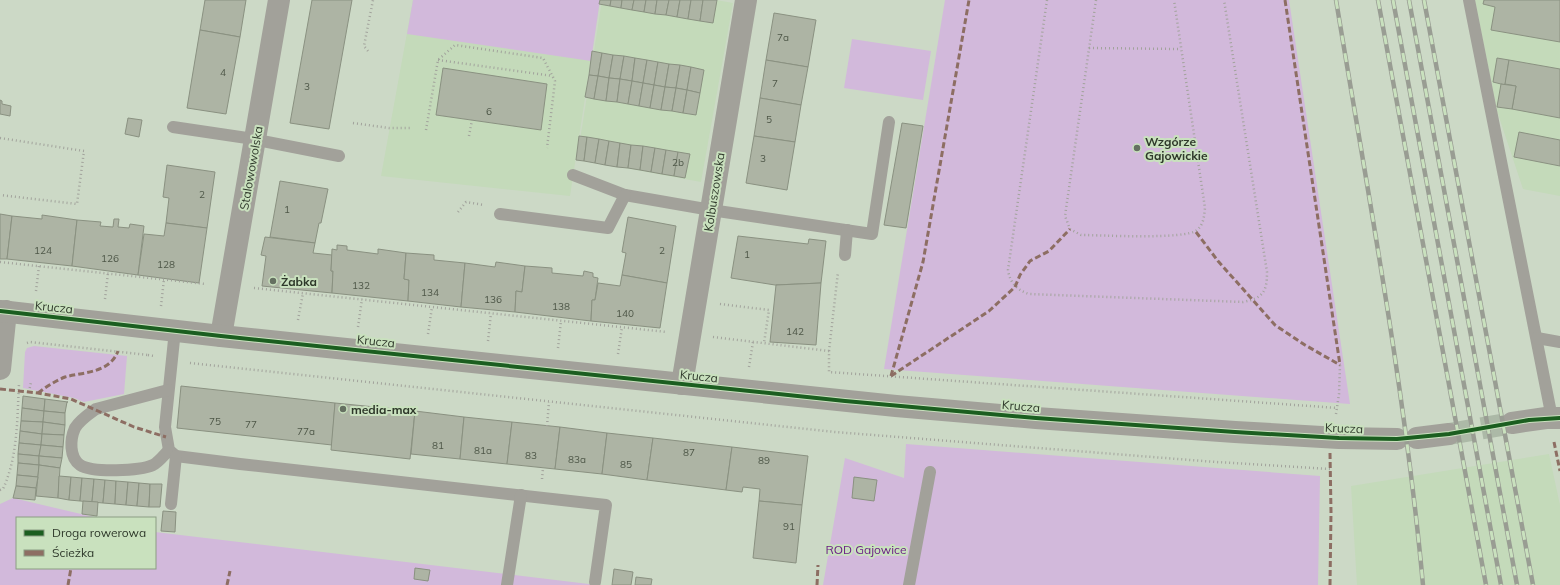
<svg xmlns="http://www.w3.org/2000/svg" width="1560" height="585" viewBox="0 0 1560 585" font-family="Mulish,sans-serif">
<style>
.built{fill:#c4daba}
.green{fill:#d2b9db}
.building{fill:#adb4a4;stroke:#8a9181}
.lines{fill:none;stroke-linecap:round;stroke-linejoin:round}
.tertiary-tunnel{stroke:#acb9a7;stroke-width:22;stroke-dasharray:22 11;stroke-linecap:butt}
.path{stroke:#a2a39c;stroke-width:2.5;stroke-dasharray:1 3;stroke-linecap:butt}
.service{stroke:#a2a19a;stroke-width:12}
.minor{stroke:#a2a19a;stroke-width:22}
.tertiary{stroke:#a2a19a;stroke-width:22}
.rail-casing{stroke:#999d93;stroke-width:4.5}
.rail{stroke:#c9e1be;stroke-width:3;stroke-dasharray:9;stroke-linecap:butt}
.quiet{stroke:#8d6e63;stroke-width:3;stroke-dasharray:6 3;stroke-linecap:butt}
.cycleway-casing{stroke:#c9e1be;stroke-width:6}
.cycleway{stroke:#1b5e20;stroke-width:4}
.poi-dot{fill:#657061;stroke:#c9e1be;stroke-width:1.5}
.labels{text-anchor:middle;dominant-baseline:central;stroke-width:4;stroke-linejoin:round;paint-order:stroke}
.number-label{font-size:10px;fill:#4e5748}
.poi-label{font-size:12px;font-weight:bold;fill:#2e382a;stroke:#c9e1be;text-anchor:start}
.street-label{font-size:12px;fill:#2e382a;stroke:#c9e1be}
.park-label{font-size:12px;fill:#6a1c84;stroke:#c9e1be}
</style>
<rect width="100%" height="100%" fill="#ccd9c6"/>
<g class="built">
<path d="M413,0h187l-30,196 -189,-20z"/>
<path d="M602,0h114l17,3 -32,179 -124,-23z"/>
<path d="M1475,0h85v196l-37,-7 -26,-78z"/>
<path d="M1549,454l11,51v80h-203l-6,-99z"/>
</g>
<g class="green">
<path d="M413,0h187l-9,61 -184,-27z"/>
<path d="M945,0h344l61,404 -466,-35z"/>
<path d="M852,39l79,12 -8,49 -79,-12z"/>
<path d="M34,346l93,10 -3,38 -40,8 -10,-4 -51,-10 2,-36 2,-4z"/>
<path d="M906,444l414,32 -2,109h-495l22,-127 59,20z"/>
<path d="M13,498l85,20h-81v50h138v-36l442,53h-597v-81z"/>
</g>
<g class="building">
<path d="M205,0h41l-6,37 -40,-7z"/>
<path d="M312,0h40l-23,129 -39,-6z"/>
<path d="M600,0h11l-1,6 -11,-2z"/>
<path d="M611,0h11l-1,8 -11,-2z"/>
<path d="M622,0h12l-2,10 -11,-2z"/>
<path d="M634,0h12l-2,12 -12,-2z"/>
<path d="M646,0h11l-2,14 -11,-2z"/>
<path d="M657,0h12l-3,15 -11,-1z"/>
<path d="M669,0h11l-3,17 -11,-2z"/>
<path d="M680,0h11l-3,19 -11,-2z"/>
<path d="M691,0h12l-3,21 -12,-2z"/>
<path d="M703,0h14l-4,23 -13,-2z"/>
<path d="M1484,0h76v42l-69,-12 4,-23 -12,-3z"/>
<path d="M774,13l42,7 -8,47 -42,-7z"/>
<path d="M200,30l40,7 -14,77 -39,-6z"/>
<path d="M592,51l10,2 -4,23 -9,-1z"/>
<path d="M602,53l11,2 -4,23 -11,-2z"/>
<path d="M613,55l11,1 -4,23 -11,-1z"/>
<path d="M624,56l11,2 -3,23 -12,-2z"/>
<path d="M635,58l12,2 -4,23 -11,-2z"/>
<path d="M1497,58l12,2 -4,25 -12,-3z"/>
<path d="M647,60l11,2 -4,23 -11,-2z"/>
<path d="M766,60l42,7 -7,38 -41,-7z"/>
<path d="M1509,60l51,9v49l-48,-9 4,-23 -11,-2z"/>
<path d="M658,62l11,2 -4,23 -11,-2z"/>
<path d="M669,64l11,1 -4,23 -11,-1z"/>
<path d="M680,65l11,2 -4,23 -11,-2z"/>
<path d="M691,67l13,3 -4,23 -13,-3z"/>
<path d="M443,68l104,16 -6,46 -105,-15z"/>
<path d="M589,75l9,1 -4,23 -9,-2z"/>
<path d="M598,76l11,2 -3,23 -12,-2z"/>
<path d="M609,78l11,1 -3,23 -11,-1z"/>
<path d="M620,79l12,2 -4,23 -11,-2z"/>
<path d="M632,81l11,2 -4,23 -11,-2z"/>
<path d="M643,83l11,2 -4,23 -11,-2z"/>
<path d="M1501,84l15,2 -4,23 -15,-2z"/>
<path d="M654,85l11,2 -4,23 -11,-2z"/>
<path d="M665,87l11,1 -4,23 -11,-1z"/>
<path d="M676,88l11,2 -4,23 -11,-2z"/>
<path d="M687,90l13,3 -4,22 -13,-2z"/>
<path d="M760,98l41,7 -6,37 -41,-6z"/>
<path d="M0,100l2,1v3l9,2 -1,10 -10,-2z"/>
<path d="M128,118l14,2 -3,17 -14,-3z"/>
<path d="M902,123l21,3 -17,102 -22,-3z"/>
<path d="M1519,132l41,8v26l-46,-9z"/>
<path d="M579,136l8,1 -3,24 -8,-1z"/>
<path d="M754,136l41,6 -8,48 -41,-7z"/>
<path d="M587,137l12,2 -4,24 -11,-2z"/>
<path d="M599,139l10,2 -4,24 -10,-2z"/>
<path d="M609,141l11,2 -3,24 -12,-2z"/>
<path d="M620,143l11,2 -3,23 -11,-1z"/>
<path d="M631,145l12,1 -3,24 -12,-2z"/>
<path d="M643,146l12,2 -4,24 -11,-2z"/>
<path d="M655,148l11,2 -4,24 -11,-2z"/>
<path d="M666,150l12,2 -4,24 -12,-2z"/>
<path d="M678,152l12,2 -5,24 -11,-2z"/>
<path d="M167,165l48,7 -8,56 -41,-5 3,-25 -6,-1z"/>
<path d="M280,181l48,8 -7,34h-2l-4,20 -45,-6z"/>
<path d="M0,214l12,2 -5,43h-7z"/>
<path d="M42,215l35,5 -5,46 -65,-7 5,-43 30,3z"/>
<path d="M628,217l48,9 -9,57 -45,-8 4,-22 -4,-1z"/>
<path d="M114,219h5l-1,8 11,1 1,-4 14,2 -6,49 -66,-9 5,-46 24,2 -1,4 13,1z"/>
<path d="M166,223l41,5 -8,55 -61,-8 6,-41 20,2z"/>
<path d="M738,236l70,8 1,-5 17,2 -5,42 -46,2 -44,-7z"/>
<path d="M265,237l50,6 -2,10 19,2 -1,16h2l-1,22 -70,-7 4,-30 -5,-1z"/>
<path d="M337,245l10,1v4l31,4v-5l28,4 -2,26 5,1 -1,21 -76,-8 1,-22h-2l1,-22 5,1z"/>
<path d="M406,253l28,2v5l31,3 -4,44 -53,-6 1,-21 -5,-1z"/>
<path d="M496,262l29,4 -3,26 -6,-1 -1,21 -54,-5 4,-44 30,4z"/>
<path d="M525,266l27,2v5l31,3 1,-5 9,2v4l5,1 -3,22h-3l-1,21 -76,-9 1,-21 6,1z"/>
<path d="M622,275l45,8 -7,45 -69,-7 1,-21h3l3,-17 22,3z"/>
<path d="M821,283l-5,62 -46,-3 6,-57z"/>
<path d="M181,386l154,17 -3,42 -155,-17z"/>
<path d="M23,396l22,3 -1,12 -22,-3z"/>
<path d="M45,399l23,3h-1l-2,11 -21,-2z"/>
<path d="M335,403l80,8 -5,48 -79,-9z"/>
<path d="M22,408l22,3 -1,11 -22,-1z"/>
<path d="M44,411l21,2v12l-22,-3z"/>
<path d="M415,411l49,6 -4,42 -49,-5z"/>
<path d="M464,417l48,5 -5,42 -47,-5z"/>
<path d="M21,421l22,1 -1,12 -22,-3z"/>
<path d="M43,422l22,3 -1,10 -22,-1z"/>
<path d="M512,422l48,5 -5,42 -48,-5z"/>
<path d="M560,427l47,6 -5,41 -47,-5z"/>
<path d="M20,431l22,3 -1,11 -22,-2z"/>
<path d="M607,433l46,5 -6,42 -45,-6z"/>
<path d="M42,434l22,1 -1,12 -22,-2z"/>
<path d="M653,438l79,9 -6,43 -79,-10z"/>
<path d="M19,443l22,2 -2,11 -21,-2z"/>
<path d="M41,445l22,2 -1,11 -23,-2z"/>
<path d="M732,447l76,9 -6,49 -43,-4 1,-12 -17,-2 -1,5 -16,-2z"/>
<path d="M18,454l21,2v9l-21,-2z"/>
<path d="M39,456l23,2 -2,10 -21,-3z"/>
<path d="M18,463l21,2 -1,12 -21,-2z"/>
<path d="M39,465l21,3 -2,30 -22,-2z"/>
<path d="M17,475l21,2 -2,11 -20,-2z"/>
<path d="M59,476l12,1 -2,23 -11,-2z"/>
<path d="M71,477l11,1 -2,23 -11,-1z"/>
<path d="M854,477l23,3 -3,21 -22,-3z"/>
<path d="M82,478l12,1 -2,23 -12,-1z"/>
<path d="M94,479l11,1 -2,23 -11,-1z"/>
<path d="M105,480l11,1 -1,23 -12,-1z"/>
<path d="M116,481l12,1 -2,23 -11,-1z"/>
<path d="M128,482l11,1 -2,23 -11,-1z"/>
<path d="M139,483l11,1 -1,23 -12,-1z"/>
<path d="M150,484h12l-2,23h-11z"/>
<path d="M16,486l20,2 -1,12 -22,-2z"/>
<path d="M83,501l15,1 -1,14 -15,-2z"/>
<path d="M759,501l43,4 -6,58 -43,-5z"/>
<path d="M163,511l13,1 -1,20 -14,-1z"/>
<path d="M415,568l15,2 -2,11 -14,-2z"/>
<path d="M614,569l19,3 -2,13h-19z"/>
<path d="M636,577l16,2 -1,6h-16z"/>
</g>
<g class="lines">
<path class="tertiary-tunnel" d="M1449,434l63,-11"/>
<g class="path">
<path d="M1047,0l-39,270c2,13 9,20 21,24l214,8c20,-4 24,-10 24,-30l-43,-272"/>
<path d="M1096,0l-31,216 5,13 11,6c19,0 105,5 116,-5 7,-6 7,-14 8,-22l-31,-208"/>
<path d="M1089,48l91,1"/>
<path d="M368,51l-4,-5 9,-46"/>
<path d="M438,60l115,16"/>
<path d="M353,123l36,5h23"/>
<path d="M426,130l12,-70 17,-15 88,13 12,23 -8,67"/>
<path d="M469,136l3,-16"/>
<path d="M0,138l84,13 -7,53 -77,-9"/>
<path d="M458,212l8,-10 18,3"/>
<path d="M0,262l206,22"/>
<path d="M254,288l413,44"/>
<path d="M36,291l3,-25"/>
<path d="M105,299l3,-26"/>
<path d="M720,304l49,6 -5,33"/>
<path d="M161,306l3,-27"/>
<path d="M298,320l5,-27"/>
<path d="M358,327l4,-28"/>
<path d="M428,334l4,-27"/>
<path d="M713,337l116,14v21l509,36"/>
<path d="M488,341l3,-28"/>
<path d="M27,343l3,-1 118,13v-2"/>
<path d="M558,348l3,-27"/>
<path d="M829,351l9,-79"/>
<path d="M618,354l4,-27"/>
<path d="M148,355l6,1"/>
<path d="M190,363l645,69 381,30 115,7"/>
<path d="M749,367l4,-25"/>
<path d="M29,392l2,-10"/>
<path d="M1336,414l3,-20 1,-29"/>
<path d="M547,426l2,-24"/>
<path d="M542,479l1,-11"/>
<path d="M0,490l3,-1c15,-33 14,-69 16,-105"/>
</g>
<g class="service">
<path d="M1469,0l83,418"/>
<path d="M173,127l74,11 92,18"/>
<path d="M573,175l52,20 86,15 161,24 17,-112"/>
<path d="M500,214l108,14 17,-33"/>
<path d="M845,255l2,-25"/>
<path d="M175,330l-10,97 4,23 7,6 64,8 366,41 -11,77"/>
<path d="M1537,338l23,4"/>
<path d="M168,390l-72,19c-7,5 -16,11 -21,19 -5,11 -6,29 5,37 12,8 60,6 73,0 6,-3 11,-10 16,-15"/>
<path d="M171,504l5,-48"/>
<path d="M507,585l14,-90"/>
<path d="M909,585l21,-113"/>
</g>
<g class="minor">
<path d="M221,336l58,-336"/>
<path d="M0,369l6,-58"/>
<path d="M682,384l64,-384"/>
</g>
<g class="tertiary">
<path d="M0,311l221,25 675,70 140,12 199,14 104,6 58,1"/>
<path d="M1512,423l34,-5h14"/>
<path d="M1417,438l32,-4"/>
</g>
<g class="rail-casing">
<g id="rail">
<path d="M1336,0c32,194 69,389 87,585"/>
<path d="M1378,0l108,585"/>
<path d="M1393,0l108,585"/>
<path d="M1409,0l108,585"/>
<path d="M1424,0l109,585"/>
</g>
</g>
<use href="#rail" class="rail"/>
<g class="quiet">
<path d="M1285,0l55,365"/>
<path d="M1196,232l22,29 57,64 30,20 35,20"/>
<path d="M891,376l32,-114 46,-262"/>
<path d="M891,376l98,-65 26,-24 5,-12 10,-14 19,-10 21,-22"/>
<path d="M0,389l38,4 33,6 63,28 32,10"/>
<path d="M38,393c8,-6 17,-12 27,-16 19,-5 45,-4 53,-26"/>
<path d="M1554,442l6,29"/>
<path d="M1330,453l1,59 -1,73"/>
<path d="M68,585l3,-17"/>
<path d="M227,585l3,-14"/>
<path d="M817,585l1,-20"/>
</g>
<g class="cycleway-casing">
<path id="cycleway" d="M0,311l221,25 624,65 191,17 199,14 104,6 58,1 52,-5 80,-14 31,-2"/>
</g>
<use href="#cycleway" class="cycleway"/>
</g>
<g class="poi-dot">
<circle cx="1137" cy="148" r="4"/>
<circle cx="273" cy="281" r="4"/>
<circle cx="343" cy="409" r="4"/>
</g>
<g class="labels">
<g class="number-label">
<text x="783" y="37">7a</text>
<text x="223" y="72">4</text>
<text x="775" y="83">7</text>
<text x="307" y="86">3</text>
<text x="489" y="111">6</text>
<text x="769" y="119">5</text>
<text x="763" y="158">3</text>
<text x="678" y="162">2b</text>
<text x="202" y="194">2</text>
<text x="287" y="209">1</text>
<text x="43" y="250">124</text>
<text x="662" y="250">2</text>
<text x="747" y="254">1</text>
<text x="110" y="258">126</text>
<text x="166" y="264">128</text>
<text x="361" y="285">132</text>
<text x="430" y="292">134</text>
<text x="493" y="299">136</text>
<text x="561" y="306">138</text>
<text x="625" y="313">140</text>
<text x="795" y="331">142</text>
<text x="215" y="421">75</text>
<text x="251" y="424">77</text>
<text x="306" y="431">77a</text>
<text x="438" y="445">81</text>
<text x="483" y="450">81a</text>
<text x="689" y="452">87</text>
<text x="531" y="455">83</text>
<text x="577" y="459">83a</text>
<text x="764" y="460">89</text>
<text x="626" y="464">85</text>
<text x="789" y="526">91</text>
</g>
<g class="poi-label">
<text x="1145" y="141">Wzgórze<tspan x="1145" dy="14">Gajowickie</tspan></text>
<text x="281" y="281">Żabka</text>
<text x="351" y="409">media-max</text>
</g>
<g class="street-label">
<text transform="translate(251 168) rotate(-80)">Stalowowolska</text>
<text transform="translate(714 192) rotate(-81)">Kolbuszowska</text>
<text transform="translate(54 307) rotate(6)">Krucza</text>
<text transform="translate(376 341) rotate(6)">Krucza</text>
<text transform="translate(699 376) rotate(6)">Krucza</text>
<text transform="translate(1021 406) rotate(5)">Krucza</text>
<text transform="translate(1344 428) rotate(2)">Krucza</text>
</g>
<g class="park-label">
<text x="866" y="549">ROD Gajowice</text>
</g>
</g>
<rect x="16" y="517" width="140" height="52" fill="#c9e1be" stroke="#8b9d83"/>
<rect x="24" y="530" width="20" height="6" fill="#1b5e20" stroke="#8b9d83"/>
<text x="52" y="537" font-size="12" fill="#2e382a">Droga rowerowa</text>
<rect x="24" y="550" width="20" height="6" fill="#8d6e63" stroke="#8b9d83"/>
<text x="52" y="557" font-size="12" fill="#2e382a">Ścieżka</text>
</svg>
